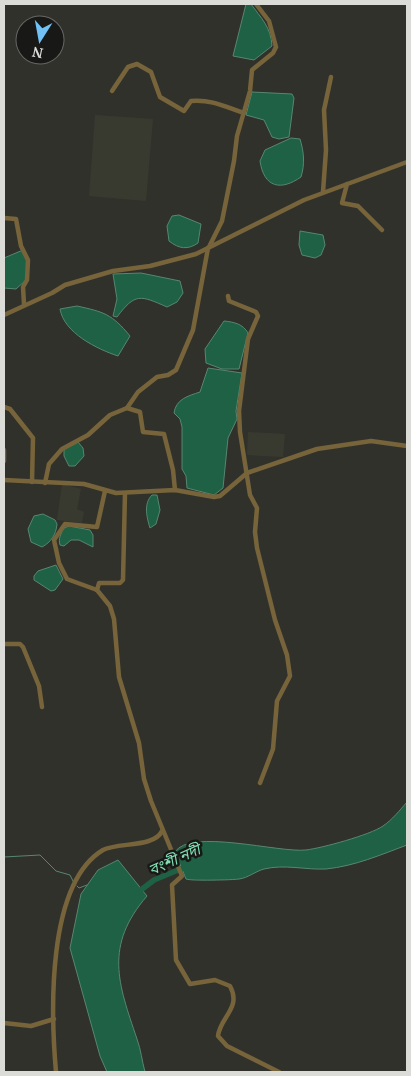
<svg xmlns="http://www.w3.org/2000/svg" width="411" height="1076" viewBox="0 0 411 1076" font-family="'PT Serif','Noto Sans Bengali',serif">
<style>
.built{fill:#393a2f}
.water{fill:#1e6145;stroke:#578671}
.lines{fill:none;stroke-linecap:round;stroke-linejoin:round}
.stream{stroke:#578671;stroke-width:1}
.river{stroke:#1e6145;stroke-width:5.5}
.minor{stroke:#77643a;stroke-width:4.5}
.labels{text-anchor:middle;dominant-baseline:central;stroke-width:5;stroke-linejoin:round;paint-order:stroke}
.water-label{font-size:15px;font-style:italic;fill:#81dfb3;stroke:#181917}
</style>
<rect width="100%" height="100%" fill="#31312c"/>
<g class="built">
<path d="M95,115l58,4 -7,82 -57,-5z"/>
<path d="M248,432l37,2 -2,23 -36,-2z"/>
<path d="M62,484l19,5 -4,20 7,3 -2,11 -25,-3z"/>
</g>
<g class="water">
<path d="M246,4h5c10,14 20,23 21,42l-18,14 -21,-4z"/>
<path d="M252,92l40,2 2,4 -5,39 -10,2 -7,-2 -8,-17 -18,-5z"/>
<path d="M291,138l9,1c4,13 5,25 1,38 -20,14 -37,11 -41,-16l5,-11z"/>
<path d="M179,215l22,9 -3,19c-10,7 -19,6 -29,-2l-2,-15 5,-10z"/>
<path d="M300,231l23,4 2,10 -4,10 -6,3 -13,-3 -3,-10z"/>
<path d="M23,250l4,11 -1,19 -10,9 -12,-1v-30z"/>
<path d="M141,273l39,8 3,12 -6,9 -10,5c-27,-12 -32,-14 -50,10l-4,-1 4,-17 -4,-25z"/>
<path d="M77,306c27,6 35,8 53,30l-12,20c-21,-7 -54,-23 -58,-47z"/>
<path d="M224,321c10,1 19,3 24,12l-9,36h-17l-16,-6 -1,-14z"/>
<path d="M208,368l34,5 -6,38 1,8 -9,19 -5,50 -9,7 -27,-7 -1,-12 -4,-7v-42l-2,-8 -6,-6c2,-14 14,-17 26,-21z"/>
<path d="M78,442l5,6 1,8 -9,10h-6l-5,-10v-7z"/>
<path d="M152,495h5l3,15 -4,14 -6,4c-3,-10 -7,-24 2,-33z"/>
<path d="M43,514l12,6 2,4c-1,11 -6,18 -15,23l-11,-5 -3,-13 6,-13z"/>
<path d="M69,526l21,4 3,5v12l-14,-7h-8l-7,6 -4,-1c-2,-6 1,-12 4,-17z"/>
<path d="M56,565l7,14 -8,11 -4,1 -17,-11v-4l4,-5z"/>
<path d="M407,802v43c-27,10 -52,21 -81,24 -21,1 -41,-5 -62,0 -8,2 -16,9 -25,10 -6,1 -49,2 -53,0l-11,-27c15,-24 104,1 131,-2 16,-2 64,-15 77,-24 9,-6 17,-16 24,-24z"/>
<path d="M118,860l29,36c-43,50 -29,87 -10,143 4,11 5,22 8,33h-38l-7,-16 -30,-108 11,-54 17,-24z"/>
</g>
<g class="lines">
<g class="stream">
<path d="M4,857l36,-2 16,16 14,4 4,8"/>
<path d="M77,886l2,2 8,-3"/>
</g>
<path class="river" d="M137,893l17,-13 29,-12"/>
<g class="minor">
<path d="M112,91l16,-24 9,-3 14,8 9,25 24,14 7,-10c20,-2 35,6 53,12"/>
<path d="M347,184l-5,19 16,3 24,24"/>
<path d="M323,192l3,-42 -2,-40 7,-33"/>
<path d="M4,218l12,1 5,27 7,14 -1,20 -4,7 1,17"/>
<path d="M209,247l13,-26 12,-60 3,-25 13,-45 2,-21 21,-17 3,-6 -7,-26 -13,-17"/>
<path d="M228,296l1,5 27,11 2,4 -10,23 -9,72 1,21 10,63 7,13 -2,24 2,16 18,72 12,35 3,21 -13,25 -4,48 -13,34"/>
<path d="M4,315l48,-22 13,-8 48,-14 37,-5 46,-12 108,-54 103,-38"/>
<path d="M4,407l6,2 23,29 -1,44"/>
<path d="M127,408l13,4 3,20 21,2 9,36 2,20"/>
<path d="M4,450v11"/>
<path d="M4,480l80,4 32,9 59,-3 39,7 6,-1 27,-23 70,-24 54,-8 36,5"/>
<path d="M45,483l4,-19 13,-15 26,-14 22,-20 17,-7 11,-16 19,-15 11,-2 8,-5 17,-40 15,-82"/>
<path d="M105,491l-8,36 -32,-3 -11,16 5,23 8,16 30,11 13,16 4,13 5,58 20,66 5,36 7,22 31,75 -10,9 4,75 14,24 25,-4 15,6c12,22 -10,31 -12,50l9,10 52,26"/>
<path d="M97,590l2,-7h21l3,-3 2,-87"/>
<path d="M4,644h16l3,3 16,39 3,21"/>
<path d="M4,1023l27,3 23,-7"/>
<path d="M56,1072c-5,-57 -10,-188 47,-222 15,-8 51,-2 59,-19"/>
</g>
</g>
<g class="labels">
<g class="water-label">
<text transform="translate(174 859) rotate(-24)">বংশী নদী</text>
</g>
</g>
<rect width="411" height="1076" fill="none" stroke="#dbdcd8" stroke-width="10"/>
<g transform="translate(40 40) rotate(191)"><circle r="24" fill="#181917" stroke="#666764"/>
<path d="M0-4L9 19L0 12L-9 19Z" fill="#71c1f5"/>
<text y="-8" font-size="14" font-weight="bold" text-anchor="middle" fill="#dbdcd8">N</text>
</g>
</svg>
